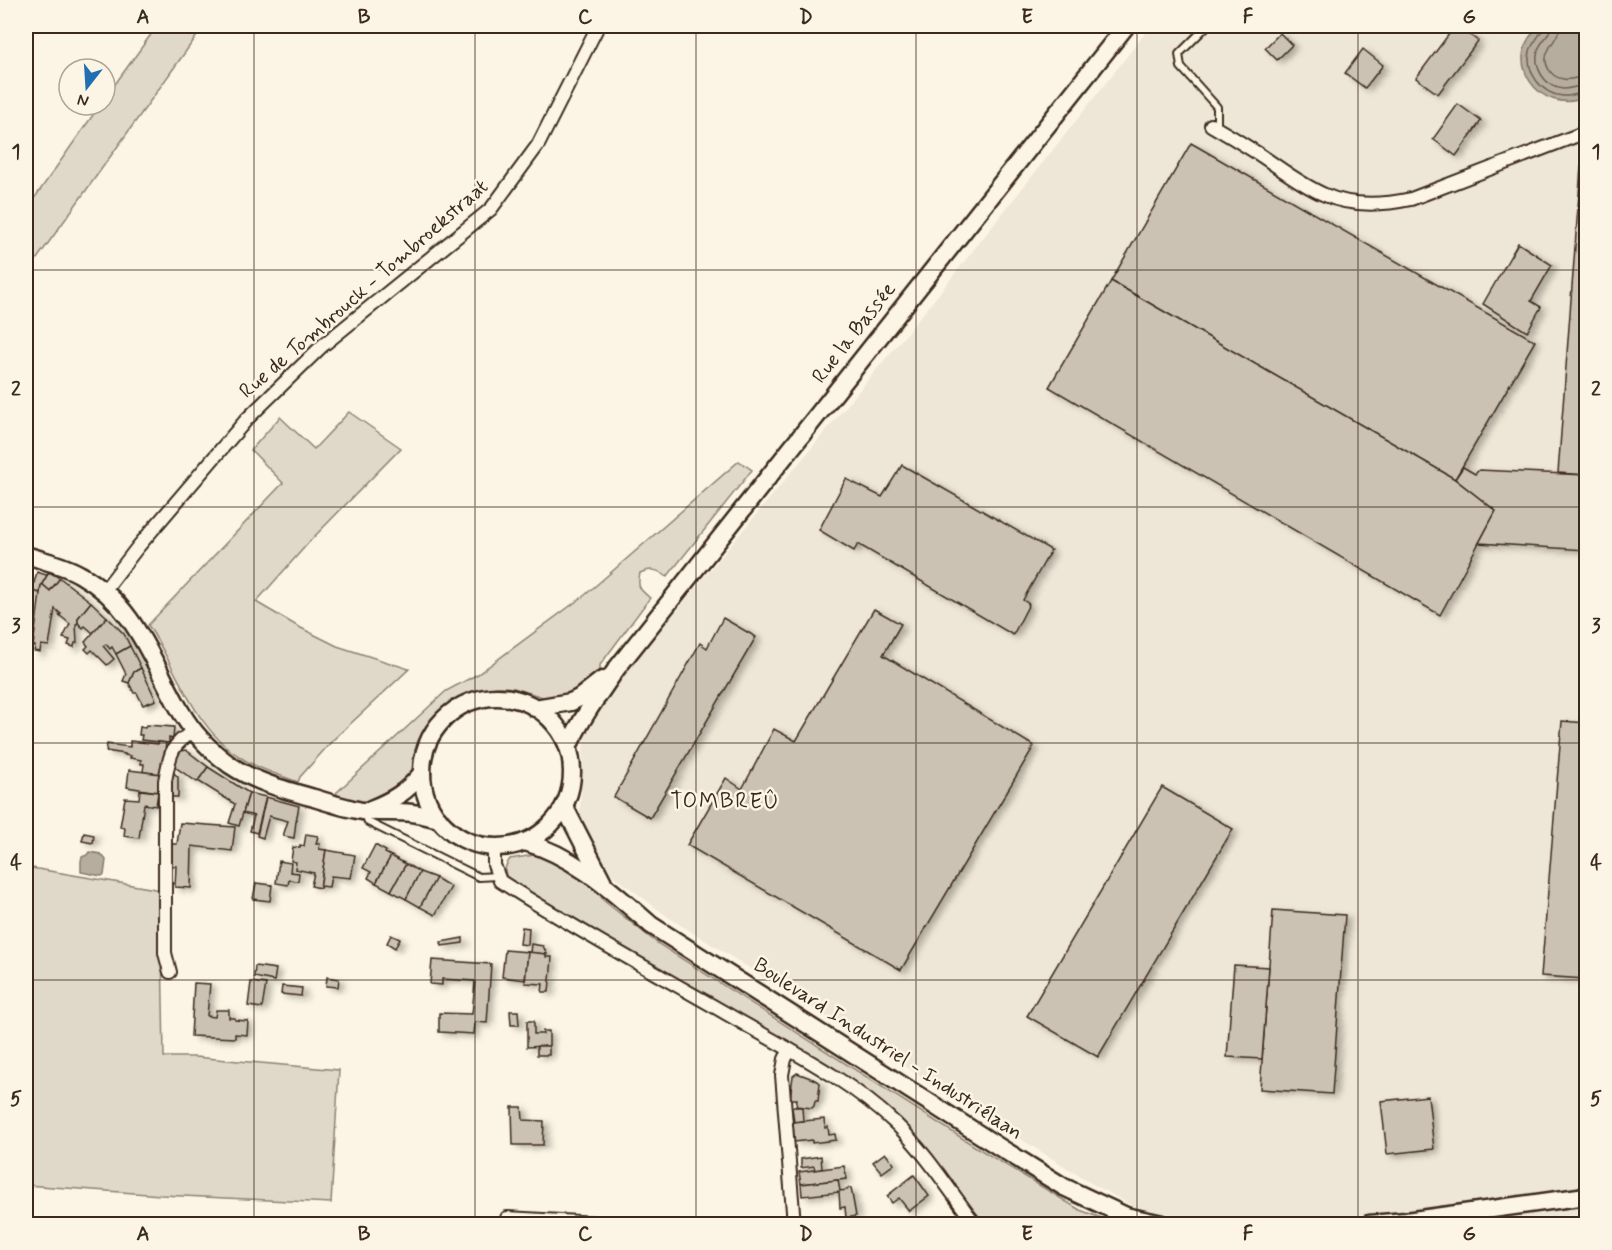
<svg xmlns="http://www.w3.org/2000/svg" width="1612" height="1250" viewBox="0 0 1612 1250" font-family="Mynerve,sans-serif">
<style>
.built{fill:#eee6d6}
.green{fill:#e0d8c8;stroke:#8e8173;stroke-width:1.5}
.water{fill:#b7ad9e;stroke:#85796b;stroke-width:1.5}
.lines{fill:none;stroke-linecap:round;stroke-linejoin:round}
.shore{stroke:#6d5e51;stroke-width:1.5}
.building{fill:#ccc2b3;stroke:#3b2a1e;stroke-width:1.5;filter:url(#shadow)}
.lane-casing{stroke:#3b2a1e;stroke-width:10}
.street-casing{stroke:#3b2a1e;stroke-width:16}
.secondary-casing{stroke:#3b2a1e;stroke-width:21}
.lane{stroke:#fcf5e5;stroke-width:6}
.street{stroke:#fcf5e5;stroke-width:12}
.secondary{stroke:#fcf5e5;stroke-width:16}
.grid{fill:none;stroke:#3b2a1e;stroke-width:1.5;stroke-opacity:0.55}
.labels{text-anchor:middle;dominant-baseline:central;stroke-width:5;stroke-linejoin:round;paint-order:stroke}
.street-label{font-size:21px;fill:#3b2a1e;stroke:#fcf5e5}
.neighbourhood-label{font-size:22px;letter-spacing:1.5px;fill:#3b2a1e;stroke:#fcf5e5}
.neatline{fill:none;stroke:#3b2a1e;stroke-width:2}
.grid-label{font-size:20px;text-anchor:middle;font-weight:bold;fill:#3b2a1e}
</style>
<defs>
<filter id="shadow"><feDropShadow dx="5" dy="3" stdDeviation="3" flood-color="#0004"/></filter>
</defs>
<rect width="100%" height="100%" fill="#fcf5e5"/>
<filter id="ink" filterUnits="userSpaceOnUse"><feTurbulence type="fractalNoise" baseFrequency=".0167" numOctaves="2"/><feDisplacementMap in="SourceGraphic" scale="12" xChannelSelector="R" yChannelSelector="G"/><feConvolveMatrix kernelMatrix="1 2 1 2 8 2 1 2 1" color-interpolation-filters="sRGB"/></filter>
<g filter="url(#ink)">
<path class="built" d="M1151,26h435v1198h-453l2,-17 -41,-22 -426,-268 -63,-48 -26,-41 5,-90 3,-13 8,-16 331,-399z"/>
<g class="green">
<path d="M157,26h47l-170,237 -8,-6v-47l74,-105h5v-7z"/>
<path d="M349,412l52,36 -90,92 -55,62 41,24 40,20 72,23 -76,71 -33,37 -2,5c-18,-7 -38,-12 -55,-23 -49,-29 -65,-89 -95,-134l135,-142 -32,-33 29,-33 34,32z"/>
<path d="M739,461l13,9 -85,107c-10,-8 -16,-9 -27,-4 -3,14 -1,16 10,25l-50,67v6l-20,21 -28,8 -38,-12 -12,-1 -13,1 -26,7 -13,7 -15,14 -10,15 -6,13 -6,29 -5,8 -28,18 -18,3 -22,-5 -4,-4 110,-102 32,-17 107,-79z"/>
<path d="M534,855l28,7 33,25 8,13 54,43 319,204 104,63 37,14h-130c-30,-28 -50,-68 -80,-97 -20,-20 -43,-36 -66,-52l-333,-196c-5,-7 -3,-13 2,-20z"/>
<path d="M26,867l135,23 3,167h31l144,13 -8,133 -170,-8 -135,-10z"/>
</g>
<g class="water">
<path d="M1540,26h46v71c-47,21 -87,-39 -46,-71z"/>
<path d="M89,852l12,2 5,6 -2,15 -3,1 -20,-4v-11l1,-4 5,-2z"/>
</g>
<g class="lines">
<g class="shore">
<path d="M1543,26c-1,9 -10,15 -13,25 -5,21 11,43 33,45 8,1 16,-3 23,-4"/>
<path d="M1551,26c-1,10 -10,15 -13,24 -5,18 7,37 25,39 9,0 16,-4 23,-4"/>
<path d="M1560,26c-1,11 -8,15 -12,25 -6,12 2,26 15,28 8,2 16,-3 23,-3"/>
</g>
</g>
<g class="building">
<path d="M1455,26h2l21,15 -40,53 -22,-16z"/>
<path d="M1280,33l12,12 -15,15 -12,-12z"/>
<path d="M1363,49l20,16 -18,23 -20,-15z"/>
<path d="M1458,104l23,17 -25,35 -23,-17z"/>
<path d="M1191,143l344,198 -80,138 -344,-198z"/>
<path d="M1586,165v310l-28,-2 23,-306z"/>
<path d="M1518,243l34,22 -21,36 10,6 -14,25 -44,-28z"/>
<path d="M1111,281l344,198 41,32 -56,104 -391,-228z"/>
<path d="M902,465l149,85 -28,50 6,4 -16,31 -155,-91 -4,7 -35,-21 27,-51 36,18z"/>
<path d="M1463,467l12,7 4,-4 107,5v75l-107,-7 17,-32 -41,-32z"/>
<path d="M37,572l9,3 3,-3 -8,14 -1,7 -7,-2 -4,12 -3,-1v-23l8,4z"/>
<path d="M49,572l11,6 -10,13 -8,-7z"/>
<path d="M60,578l31,24 -13,16v5l-2,1 1,19h-2l-1,4 -6,-2 2,-5 -7,-2 7,-14 -11,-9 2,-1 -6,-5 -6,37 -8,-1 -1,7 -6,-1 1,-5h-2l8,-60 1,-2 8,7z"/>
<path d="M91,602l16,15 -14,16 -8,-7 -2,2 -5,-5v-5z"/>
<path d="M874,609l27,15 -18,31 151,91 -133,224 -214,-125 39,-67 16,11 32,-60 22,12z"/>
<path d="M107,617l17,17 6,12 -14,8 -4,-7 -2,2 -4,-5 -3,2 11,13 -7,6 -15,-15 -3,3 -4,-4 3,-3 -3,-4z"/>
<path d="M723,618l33,19 -106,181 -36,-21 86,-154 7,5z"/>
<path d="M130,646l11,22 -7,4 -5,11 -6,-2 3,-7 -10,-20z"/>
<path d="M141,668l15,32 -13,5 -6,-12h-3l-5,-10 5,-11z"/>
<path d="M1562,721l24,2v256l-45,-3z"/>
<path d="M146,725l28,2 -1,12 -4,-1v5l-28,-3 1,-5h-3l1,-8 5,1z"/>
<path d="M130,741l28,3 1,-2 7,1 -5,31 -18,-2 1,-8h-3v-4l-11,-2 1,-2 -6,-1v-1l-19,-3 1,-7 23,3z"/>
<path d="M186,750l22,17 -11,15 -25,-17 9,-14z"/>
<path d="M208,767l41,26 -10,33 -10,-3 6,-19 -37,-23z"/>
<path d="M129,770l32,4 -3,18 -31,-5z"/>
<path d="M174,773l4,4v20h-6l-2,-1v-22z"/>
<path d="M1162,787l71,42 -135,228 -71,-41z"/>
<path d="M140,790l18,2 -2,14 -12,-2 -5,34 -15,-2 1,-8 -5,-1 5,-29 14,1z"/>
<path d="M249,793l17,4 -9,36 -7,-2 4,-15 -11,-3z"/>
<path d="M266,797l33,9 -3,15 -2,17 -11,-2 5,-15 -19,-5 -6,22 -6,-2z"/>
<path d="M180,823l55,4 -3,24 -40,-5 -1,42 -16,-1 1,-21h-6v-22h7z"/>
<path d="M84,833l10,2 -1,8 -11,-2z"/>
<path d="M306,834l12,2 -2,8h4l-1,5 7,1 -6,38 -9,-2 3,-13 -19,-4 1,-7 -5,-1 2,-14 7,1v-3l4,1z"/>
<path d="M375,845l11,6 -1,2 6,3 -15,27 -8,-5 3,-6 -8,-4z"/>
<path d="M326,850l29,5 -4,23 -20,-2 -2,11 -8,-1 -1,2z"/>
<path d="M391,856l15,8 -15,27 -15,-8z"/>
<path d="M279,861l12,2 -1,9 9,1 -1,8 -9,-1 -1,5 -12,-2z"/>
<path d="M406,864l14,8 -14,27 -15,-8z"/>
<path d="M420,872l16,6 -16,29 -14,-8z"/>
<path d="M436,878l15,9 -16,28 -15,-8z"/>
<path d="M256,883l16,2 -2,16 -17,-2z"/>
<path d="M1273,910l72,5 -13,179 -72,-5z"/>
<path d="M522,927l7,1 -1,17 -8,-1z"/>
<path d="M391,935l9,4 -5,9 -8,-5z"/>
<path d="M463,938v5l-21,3 -1,-4z"/>
<path d="M531,944l12,2 4,8 -17,-1z"/>
<path d="M505,950l23,2 -3,28 -23,-3z"/>
<path d="M528,952l18,2v3h6l-3,35h-7l1,-8 -18,-1z"/>
<path d="M432,960l59,4 -4,59 -12,-1 -1,12 -35,-2v-19l33,1 3,-33 -33,-2v6l-12,-1z"/>
<path d="M1234,965l35,2 -7,92 -35,-2z"/>
<path d="M255,966l21,3 -2,12 -20,-4z"/>
<path d="M327,977l12,2 -1,8 -12,-1z"/>
<path d="M251,982l15,2 -4,24 -14,-2z"/>
<path d="M194,983l16,1 -3,32 8,1 1,-7h13v8h6v2l13,1 -1,14 -12,-1v4l-44,-2z"/>
<path d="M282,986l20,2 -1,8 -20,-2z"/>
<path d="M510,1011h8l1,14h-8z"/>
<path d="M527,1021h7v13h9v-3h6v15l-22,1z"/>
<rect x="537" y="1046" width="12" height="9"/>
<path d="M797,1073l16,6 7,4 -2,18h-3l-1,5 -2,2 -16,-2 1,-7h-7l3,-23z"/>
<path d="M1428,1096l6,53 -47,5 -6,-53z"/>
<path d="M512,1107h10l1,13 21,1 -1,24h-30z"/>
<path d="M792,1107h10l1,14 -9,1z"/>
<path d="M824,1119l1,9 3,-1 1,8 6,-1 1,6 -24,3v-3l-18,2 -1,-20z"/>
<path d="M885,1153l9,11 -12,9 -9,-11z"/>
<path d="M821,1156l1,13 -7,1 -1,-4 -13,2v-9z"/>
<path d="M844,1166l3,13 -46,5 -2,-12z"/>
<path d="M914,1175l15,21 -20,15 -10,-13 -7,5 -5,-7z"/>
<path d="M838,1180l2,11 7,-1 2,-2h2l5,28 -10,2 -1,-11 -5,1 -1,-16 -37,4 -1,-12z"/>
</g>
<g class="lines">
<g class="lane-casing">
<g id="lane">
<path d="M1207,26l-28,28 2,13 36,40v20"/>
<path d="M365,814l3,8 111,55 18,-1"/>
</g>
</g>
<g class="street-casing">
<g id="street">
<path d="M1211,125c14,8 29,17 43,26 24,15 45,33 71,44 27,12 58,10 86,4l175,-67"/>
<path d="M104,591l33,-43 110,-129 75,-73 169,-137 47,-64 60,-119"/>
<path d="M494,847v18l6,16c81,52 165,97 248,145 51,29 105,57 148,98 30,29 54,67 79,100"/>
<path d="M170,972l-5,-19v-172c5,-26 5,-36 29,-50"/>
<path d="M790,1050l-5,9 -3,16 12,149"/>
<path d="M507,1218l108,6"/>
</g>
</g>
<g class="secondary-casing">
<g id="secondary">
<path d="M26,555c18,6 39,10 55,20 55,31 70,85 100,137 12,21 30,39 49,53 25,17 55,25 84,33 16,5 32,10 48,13 17,2 34,0 50,2 9,1 18,4 27,6"/>
<circle cx="497" cy="772" r="75"/>
<path d="M535,708l36,-6 8,-4 23,-18"/>
<path d="M568,747c13,-28 31,-53 49,-79l509,-642"/>
<path d="M564,806l39,76"/>
<path d="M371,809c22,-9 36,-17 51,-36"/>
<path d="M525,842c50,14 88,50 126,83l353,225 60,37 62,29 36,8"/>
<path d="M1369,1224l37,-3 180,-25"/>
</g>
</g>
<use href="#lane" class="lane"/>
<use href="#street" class="street"/>
<use href="#secondary" class="secondary"/>
</g>
</g>
<path class="grid" d="M254,26v1198M475,26v1198M696,26v1198M916,26v1198M1137,26v1198M1358,26v1198M26,270h1560M26,507h1560M26,743h1560M26,980h1560"/>
<g class="labels">
<g class="street-label">
<text transform="translate(364 289) rotate(-41)">Rue de Tombrouck - Tombroekstraat</text>
<text transform="translate(854 333) rotate(-52)">Rue la Bassée</text>
<text transform="translate(888 1049) rotate(33)">Boulevard Industriel - Industriélaan</text>
</g>
<g class="neighbourhood-label">
<text x="725" y="802">TOMBREÛ</text>
</g>
</g>
<rect width="1612" height="1250" fill="none" stroke="#fcf5e5" stroke-width="66"/>
<g transform="translate(87 87) rotate(197)"><circle r="28" fill="#fcf5e5" stroke="#afa495" stroke-width="1.5"/>
<path d="M0-4.5L10 22L0 15L-10 22Z" fill="#1f6fb2"/>
<text y="-9" font-size="16" font-weight="bold" text-anchor="middle" fill="#3b2a1e">N</text>
</g>
<rect x="33" y="33" width="1546" height="1184" class="neatline"/>
<g class="grid-label">
<text x="143" y="23">A</text>
<text x="364" y="23">B</text>
<text x="585" y="23">C</text>
<text x="806" y="23">D</text>
<text x="1027" y="23">E</text>
<text x="1248" y="23">F</text>
<text x="1469" y="23">G</text>
<text x="16" y="158">1</text>
<text x="1596" y="158">1</text>
<text x="16" y="395">2</text>
<text x="1596" y="395">2</text>
<text x="16" y="632">3</text>
<text x="1596" y="632">3</text>
<text x="16" y="869">4</text>
<text x="1596" y="869">4</text>
<text x="16" y="1105">5</text>
<text x="1596" y="1105">5</text>
<text x="143" y="1240">A</text>
<text x="364" y="1240">B</text>
<text x="585" y="1240">C</text>
<text x="806" y="1240">D</text>
<text x="1027" y="1240">E</text>
<text x="1248" y="1240">F</text>
<text x="1469" y="1240">G</text>
</g>
</svg>
